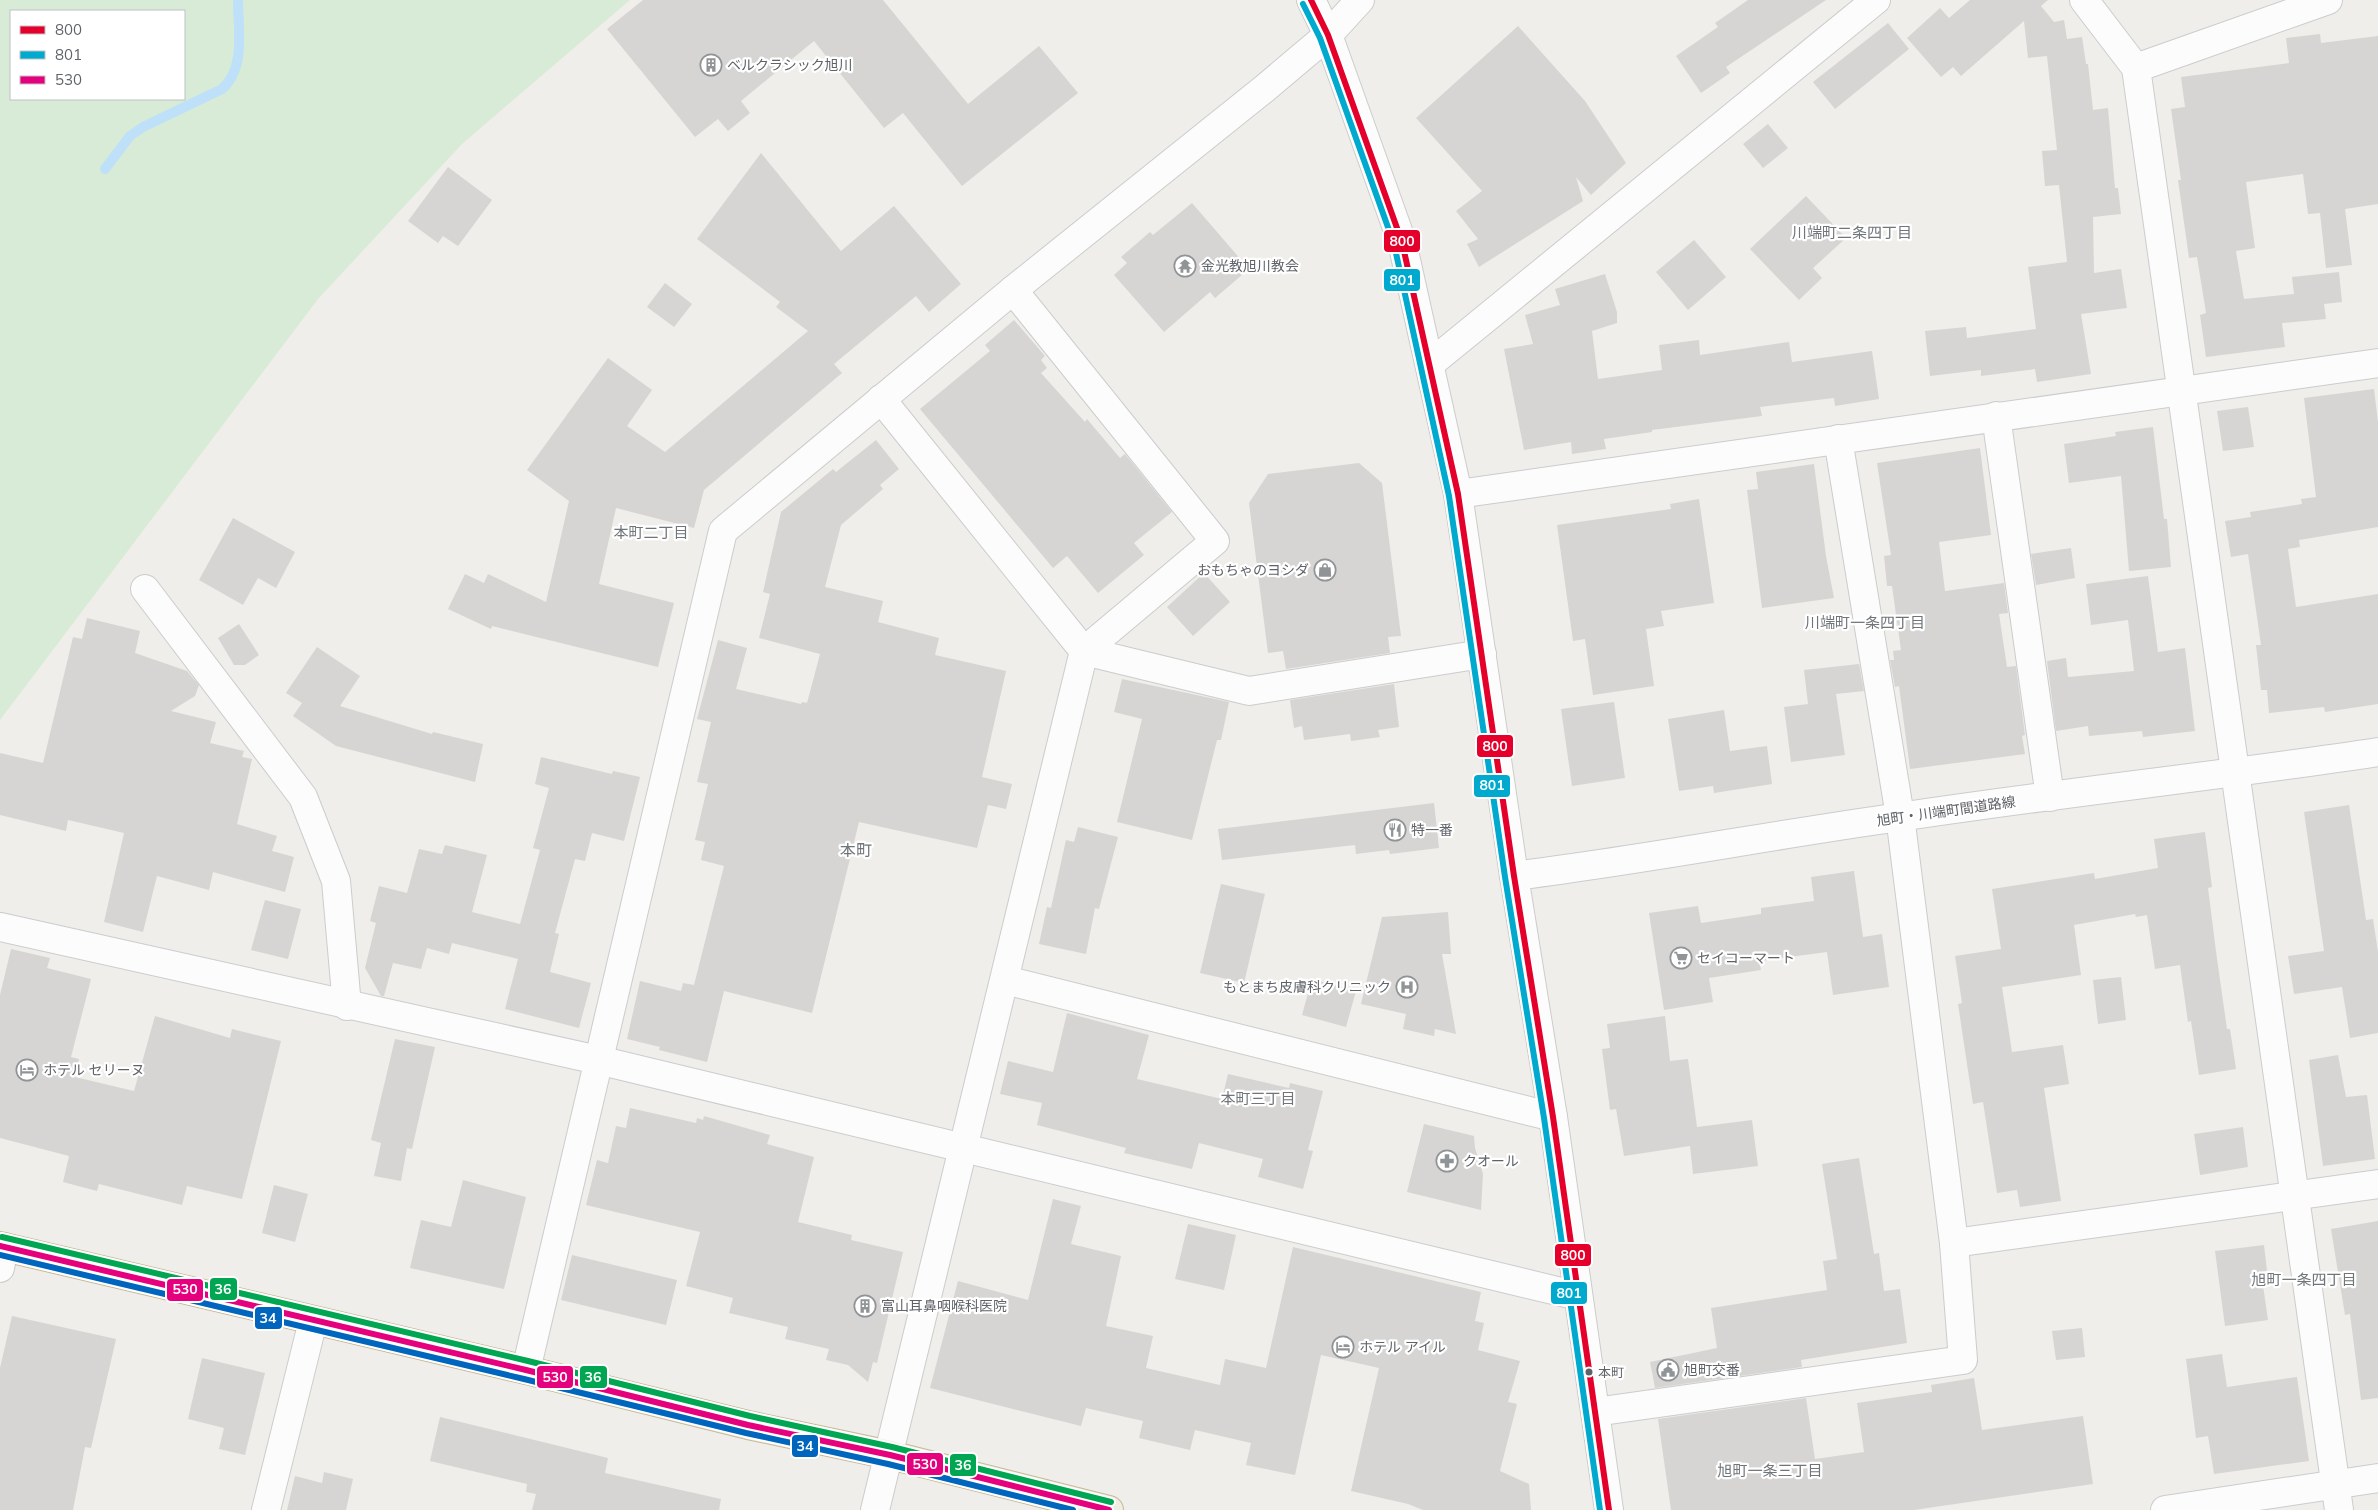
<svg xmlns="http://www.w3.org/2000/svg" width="2378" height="1510" viewBox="0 0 2378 1510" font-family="Mulish,'Noto Sans JP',sans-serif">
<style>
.green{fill:#d8ebd6;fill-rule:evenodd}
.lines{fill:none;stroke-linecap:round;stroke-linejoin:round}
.stream{stroke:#bfe0f9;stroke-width:10}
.building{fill:#d6d5d3}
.minor-casing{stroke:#cbcccc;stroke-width:30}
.highway-casing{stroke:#c8b996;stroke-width:30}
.minor{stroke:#fdfcfc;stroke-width:28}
.highway{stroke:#f0ede3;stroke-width:28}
.bus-1-casing{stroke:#fff;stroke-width:10}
.bus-2-casing{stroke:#fff;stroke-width:10}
.bus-3-casing{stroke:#fff;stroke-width:10}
.bus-4-casing{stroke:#fff;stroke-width:10}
.bus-5-casing{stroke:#fff;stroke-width:10}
.bus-1{stroke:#e4002b;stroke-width:6}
.bus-2{stroke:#00a9ce;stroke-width:6}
.bus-3{stroke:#e5007d;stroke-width:6}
.bus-4{stroke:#0065bd;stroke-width:6}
.bus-5{stroke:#00a651;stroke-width:6}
.bus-dot{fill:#5f6368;stroke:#fff;stroke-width:2}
.labels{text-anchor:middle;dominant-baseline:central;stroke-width:4.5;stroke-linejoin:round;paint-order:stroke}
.bus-label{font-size:13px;fill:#5f6368;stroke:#fff;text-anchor:start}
.poi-label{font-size:14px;fill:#5f6368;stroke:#fff;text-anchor:start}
.street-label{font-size:14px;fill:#5f6368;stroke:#fff}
.neighbourhood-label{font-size:15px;fill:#70757a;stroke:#fff}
.quarter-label{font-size:16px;fill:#70757a;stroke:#fff}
.line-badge{stroke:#fff;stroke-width:2}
.badge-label{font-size:14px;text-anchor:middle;font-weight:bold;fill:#fff}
</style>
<rect width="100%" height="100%" fill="#efeeea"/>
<path class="green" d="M0,0h630l-168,144 -144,155 -318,421zM11,11h173v88h-173z"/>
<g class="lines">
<path class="stream" d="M105,169l25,-33 13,-9 79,-38c24,-21 16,-60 16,-89"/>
</g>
<g class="building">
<path d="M643,0h240l85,104 71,-58 39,47 -116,93 -59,-73 -19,15 -70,-87 -73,60 9,12 -22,18 -10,-12 -23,18 -88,-108z"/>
<path d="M1748,0h78l-100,67 4,6 -29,20 -25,-37 42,-29 -3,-4z"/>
<path d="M1970,0h78l-7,6 13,16 10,-2 3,19 15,-2 4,27h2l5,46 15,-2 7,80h3l3,26 -28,3 1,56 27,-4 6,39 -46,6 10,60 -54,8 -2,-13 -54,7v-6l-51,6 -5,-45 41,-4 1,11 69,-9 -8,-62 39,-5 -8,-77 -14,1 -3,-35 15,-1 -10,-94 -19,2 -4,-37 -63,55 -8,-9 -12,10 -34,-39 33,-30 9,10z"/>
<path d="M1888,23l21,26 -74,60 -22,-27z"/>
<path d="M1518,26l67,75 41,62 -35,32 -15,-18 7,24 -104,66 -12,-23 11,-5 -22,-28 26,-20 -66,-73z"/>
<path d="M2320,34l1,9 57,-7v168l-33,5 7,56 -26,3 -6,-55 -12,1 -5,-40 -57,8 9,66 -19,3 8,48 50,-5 -2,-17 47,-5 3,30 -18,2 2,15 -44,4 3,24 -79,10 -6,-42 6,-2 -9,-56 -8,1 -11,-78h3l-10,-71 14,-2 -4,-30 108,-14 -3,-25z"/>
<path d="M1768,124l20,24 -25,20 -20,-24z"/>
<path d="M761,153l80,98 53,-45 67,78 -32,28 -13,-16 -82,68 8,9 -138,117 -10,38 -78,-20 -17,76 75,19 -16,64 -166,-41 -1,3 -43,-20 17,-35 19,9 4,-9 58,28 23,-101 -42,-31 81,-112 44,32 -25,36 38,26 143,-121 -32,-24 4,-5 -83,-63z"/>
<path d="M448,167l44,33 -34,46 -15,-10 -5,7 -30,-22z"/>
<path d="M1806,196l40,42 -33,30 9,10 -23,22 -49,-51z"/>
<path d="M1192,203l57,66 -34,29 -5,-6 -46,40 -50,-57 13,-12 -6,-6 29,-25 3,3z"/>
<path d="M1694,240l32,37 -38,33 -32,-38z"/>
<path d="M1605,274l12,38v11l-25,8 6,48 64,-9 -3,-25 40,-5 1,15 89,-13 3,20 80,-11 7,48 -44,7 -1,-8 -74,9 2,9 -110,14v2l-48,7 2,10 -34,5 -1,-12 -47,8 -20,-101 29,-5 -8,-29 35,-10 -5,-16z"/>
<path d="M665,283l27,21 -18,23 -27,-20z"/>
<path d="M1014,320l31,36 -4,4 6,8 -6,5 44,49 2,-3 33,39 5,-4 47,58 -38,31 10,12 -46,38 -31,-37 -14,12 -133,-159 70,-58 -5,-6z"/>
<path d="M2374,389l4,33v105l-79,13 1,7 -12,2 8,58 82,-13v110l-53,8 -1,-5 -55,6 -2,-23h-6l-5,-45h5l-13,-91 -17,3 -6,-36 26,-4 -1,-5 52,-8 -1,-5 15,-2 -12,-99z"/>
<path d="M2248,407l6,40 -31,4 -6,-40z"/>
<path d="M2153,427l11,92h3l4,48 -42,4 -8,-95 -52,7 -5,-39 52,-8 -1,-4z"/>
<path d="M876,440l23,29 -19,16 3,4 -42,36 -16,62 58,14 -5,21 61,16 -4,17 71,16 -24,106 30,7 -6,25 -18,-4 -11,43 -118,-26 -47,191 -88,-22 -17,71 -48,-12 1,-3 -33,-8 13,-58 41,10 2,-8 11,2 30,-119 -23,-6 4,-18 -10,-2 13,-56 -11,-2 14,-60 -14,-3 21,-79 29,8 -11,41 65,15 1,-2 5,1 13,-49 -61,-16 11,-44 -7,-2 18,-80 52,-43 3,3z"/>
<path d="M1980,448l11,87 -52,7 6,49 59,-8 4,30 -9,1 8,53 9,-1 9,69 -3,1 3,18 -115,15 -11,-83 -4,1 -5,-27h4l-1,-9 8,-1 -9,-64h-5l-3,-30 7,-1 -14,-92z"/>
<path d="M1359,463l23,20 19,153 -13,1 2,16 -104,16 -3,-18 -15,2 -19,-150 19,-29z"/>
<path d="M1814,464l12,92 8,42 -72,10 -15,-118 11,-1 -2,-17z"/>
<path d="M1699,499l15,104 -53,8 3,15 -18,3 8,57 -61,9 -8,-56 -12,2 -16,-116 114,-16 -1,-5z"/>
<path d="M233,518l62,34 -19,36 -18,-10 -15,27 -44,-25z"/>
<path d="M2071,548l4,30 -39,7 -5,-31z"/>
<path d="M1204,573l26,29 -37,34 -26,-29z"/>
<path d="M2148,576l10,76 27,-4 10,83 -52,6 -1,-6 -53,5 -1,-10 -32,5 -9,-70 19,-3 2,19 66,-6 -6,-51 -37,5 -5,-41z"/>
<path d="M87,618l53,13 -5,22 52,18 12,14 -4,11 -24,15 45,11 -6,21 34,8 -2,6 10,2 -15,65 40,12 -5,15 22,6 -9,35 -72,-20 -4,18 -52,-14 -14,56 -39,-10 20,-89 -56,-13 -2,11 -66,-16v-62l43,10 30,-126 9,2z"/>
<path d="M239,624l20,31 -14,10h-11l-16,-27z"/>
<path d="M317,647l43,29 -20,30 92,28 1,-2 50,12 -8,38 -139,-36 -43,-30 9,-13 -16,-10z"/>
<path d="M1859,664l5,27 -28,3 9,61 -54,7 -7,-55 24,-3 -4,-34z"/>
<path d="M1122,679l107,23 -8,38h-4l-25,100 -75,-18 25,-103 -28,-7z"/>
<path d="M1394,684l5,43 -21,3 2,7 -29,4 -1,-7 -46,6 -2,-14 -8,2 -4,-28z"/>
<path d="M1614,702l11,76 -53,8 -11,-77z"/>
<path d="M1724,710l6,41 37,-5 5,38 -58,9 -1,-7 -34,5 -11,-72z"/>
<path d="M541,757l71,17 1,-3 27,6 -16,64 -32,-8 -7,28 -10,-2 -20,74 4,1 -9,38 41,11 -12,45 -74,-19 13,-50 -66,-16 -3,11 -22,-6 -6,21 -28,-6 -9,33h-3l-16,-28 11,-45 -6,-2 9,-35 28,7 12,-44 23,5 3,-9 42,10 -15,57 48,12 20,-74 -7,-2 16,-60 -14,-4z"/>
<path d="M1434,803l5,45 -49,6 -1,-4 -33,4 -1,-9 -133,15 -4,-31z"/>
<path d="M2349,805l17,115 7,-1 5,33v81l-28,5 -8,-51 -48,7 -6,-38 36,-5 -20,-139z"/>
<path d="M1078,827l40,10 -19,72 -4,-1 -9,46 -47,-10 8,-37 4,1 15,-68 8,2z"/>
<path d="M2205,832l7,55 -4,1 9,71 10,70h3l6,40 -37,6 -8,-54 -3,1 -8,-57 -25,4 -8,-54 -11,2 -1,-3 -61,11 7,50 -79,12 10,65 51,-7 6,39 -25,4 17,113 -41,6 -3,-17 -20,3 -14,-91 -10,2 -15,-100 4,-1 -7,-47 46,-7 -9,-60 102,-16 1,6 63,-11 -4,-29z"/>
<path d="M1854,871l9,66 19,-3 7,53 -56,8 -6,-43 -68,9 2,9 -52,8 4,24 -49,8 -15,-97 49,-7 3,17 60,-9v-6l53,-7 -3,-24z"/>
<path d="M1221,884l44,10 -21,89 -44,-10z"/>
<path d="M265,900l36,9 -13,50 -37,-9z"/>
<path d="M1448,912l3,42h-9l14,80 -21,-5 -1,7 -31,-7 3,-15 -45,-10 21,-87z"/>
<path d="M11,949l39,9 -3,10 44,11 -20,78 8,2 -4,18 59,14 21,-75 75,22 2,-9 49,12 -39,158 -55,-13 -5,19 -83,-21 -2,7 -34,-9 6,-26 -69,-18v-143z"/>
<path d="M2121,977l5,43 -28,4 -5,-44z"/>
<path d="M1312,979l44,12 -10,36 -44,-12z"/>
<path d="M1067,1013l82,22 -12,44 85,20 6,-25 61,14 1,-5 33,8 -15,59 5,1 -10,38 -45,-12 5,-18 -64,-16 -7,26 -68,-16 2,-5 -89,-23 5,-22 -42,-9 8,-33 45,11z"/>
<path d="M1665,1016l5,45 18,-2 9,68 55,-7 6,46 -65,8 -3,-28 -66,10 -8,-47 -6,1 -8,-61 8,-1 -3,-24z"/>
<path d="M395,1039l40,8 -23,102 -5,-1 -6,33 -27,-5 7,-33 -10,-3z"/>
<path d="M2338,1055l8,42 21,-2 8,64 -52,7 -14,-106z"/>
<path d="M630,1108l66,15 1,-5 6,2 1,-4 66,19 -3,9 47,13 -16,65 54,13 -1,5 52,12 -26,111 -4,-1 -5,20 -20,-17 -22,-5 3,-11 -44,-10 3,-12 -59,-14 4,-15 -47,-12 14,-54 -114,-27 11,-45 11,3 8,-37 10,2z"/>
<path d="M1424,1124l50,12 1,12 8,26 -2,36 -74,-18z"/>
<path d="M2243,1127l5,40 -48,8 -6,-41z"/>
<path d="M1859,1158l15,96 5,-1 5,38 16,-2 7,54 -106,17 1,7 -147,21 -5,-26 67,-14 -6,-40 116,-18 -4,-29 14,-2 -15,-95z"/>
<path d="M463,1180l63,17 -22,92 -94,-21 11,-48 30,7z"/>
<path d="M274,1185l34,9 -13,48 -33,-9z"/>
<path d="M1053,1199l28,7 -10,38 50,12 -15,70 47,10 -7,32 74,17 5,-26 41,9 27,-121 188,45 -6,29 9,2 -6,27 42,11 -12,41 9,2 -17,67 29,13 2,26h-108l-15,-6 -57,-13 28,-123 -58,-13 -26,120 -49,-10 5,-22 -56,-13 -5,20 -51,-12 4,-17 -57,-13 -5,18 -151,-38 28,-107 70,19z"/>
<path d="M2378,1221v177l-17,2 -11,-86 -5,1 -14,-86z"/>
<path d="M1188,1224l48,11 -12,55 -49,-11z"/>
<path d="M2264,1245l3,26 -6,1 7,48 -43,6 -10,-75z"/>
<path d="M572,1255l105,25 -11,45 -105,-25z"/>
<path d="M12,1316l104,23 -25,109 -6,-1 -12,63h-73v-142z"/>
<path d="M2082,1328l3,29 -29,3 -4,-29z"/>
<path d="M2222,1354l5,33 70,-10 12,84 -95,13 -6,-38 -12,2 -10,-79z"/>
<path d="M202,1358l63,15 -20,82 -26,-6 5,-21 -36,-9z"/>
<path d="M1974,1378l8,52 101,-14 10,68 -179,26h-243l-13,-91 148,-21 9,61 49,-7 -7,-49 75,-11 -1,-7z"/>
<path d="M440,1417l168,41 -3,15 116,26 -2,11h-187l4,-16 -10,-2 1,-8 -97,-23z"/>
<path d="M324,1472l29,7 -7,31h-59l8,-34 27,7z"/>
</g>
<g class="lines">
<g class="minor-casing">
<g id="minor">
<path d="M1311,0l17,35 74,207 56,252 56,382 39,241 56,393"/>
<path d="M2084,0l52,68 203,1442"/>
<path d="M2136,68l192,-68"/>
<path d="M1430,364l446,-364"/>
<path d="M881,399l203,252 165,40 233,-37"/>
<path d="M1996,416l54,381"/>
<path d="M1458,494l920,-131"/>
<path d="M145,589l158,208 33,84 11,125"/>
<path d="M1514,876c129,-16 257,-41 386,-59 159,-24 319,-41 478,-65"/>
<path d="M0,927l598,133 980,236"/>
<path d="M1005,980l548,137"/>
<path d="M1954,1243l424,-59"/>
<path d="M0,1268l4,-21"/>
<path d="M526,1370l197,-839 290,-241 251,-201 64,-54 32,-35"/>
<path d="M1595,1412l368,-52 -9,-117 -54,-427 -62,-377"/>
<path d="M266,1510l47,-189"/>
<path d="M875,1510l209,-859 131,-110 -202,-251"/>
<path d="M2165,1510l213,-32"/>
</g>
</g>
<g class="highway-casing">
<path id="highway" d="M0,1246l526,124 222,55 142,30 219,55"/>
</g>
<use href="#minor" class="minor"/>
<use href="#highway" class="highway"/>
<g class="bus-1-casing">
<path id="bus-1" d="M1311,0l17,35 74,207 56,252 56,382 39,241 56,393"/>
</g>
<g class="bus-2-casing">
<path id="bus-2" d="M1303,4l17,34 74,206 55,252 56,381 39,241 56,392"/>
</g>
<g class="bus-3-casing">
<path id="bus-3" d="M0,1246l526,124 222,55 142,30 219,55"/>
</g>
<g class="bus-4-casing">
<path id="bus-4" d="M0,1255l524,124 222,54 142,31 185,46"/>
</g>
<g class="bus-5-casing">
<path id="bus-5" d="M2,1237l526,124 222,55 142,31 219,55"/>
</g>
<use href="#bus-1" class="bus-1"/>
<use href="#bus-2" class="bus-2"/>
<use href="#bus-3" class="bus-3"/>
<use href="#bus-4" class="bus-4"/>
<use href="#bus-5" class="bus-5"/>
</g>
<defs>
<g id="building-ring" transform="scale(1.125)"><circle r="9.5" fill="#fff" stroke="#919496" stroke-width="1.5"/><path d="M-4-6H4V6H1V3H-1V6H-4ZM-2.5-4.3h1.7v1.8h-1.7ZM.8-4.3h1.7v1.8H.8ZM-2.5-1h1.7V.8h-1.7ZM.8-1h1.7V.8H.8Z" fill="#919496"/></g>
<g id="temple-ring" transform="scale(1.125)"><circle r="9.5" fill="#fff" stroke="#919496" stroke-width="1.5"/><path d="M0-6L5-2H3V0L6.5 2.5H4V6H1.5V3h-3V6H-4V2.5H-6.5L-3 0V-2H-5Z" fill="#919496"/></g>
<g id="shop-ring" transform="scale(1.125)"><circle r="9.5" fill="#fff" stroke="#919496" stroke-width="1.5"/><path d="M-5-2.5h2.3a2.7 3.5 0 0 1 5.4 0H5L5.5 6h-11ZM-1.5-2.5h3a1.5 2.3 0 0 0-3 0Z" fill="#919496"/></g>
<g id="restaurant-ring" transform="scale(1.125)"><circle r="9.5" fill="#fff" stroke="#919496" stroke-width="1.5"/><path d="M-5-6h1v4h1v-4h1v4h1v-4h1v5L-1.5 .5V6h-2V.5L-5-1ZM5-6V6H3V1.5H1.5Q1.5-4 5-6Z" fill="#919496"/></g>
<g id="supermarket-ring" transform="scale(1.125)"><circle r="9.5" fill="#fff" stroke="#919496" stroke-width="1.5"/><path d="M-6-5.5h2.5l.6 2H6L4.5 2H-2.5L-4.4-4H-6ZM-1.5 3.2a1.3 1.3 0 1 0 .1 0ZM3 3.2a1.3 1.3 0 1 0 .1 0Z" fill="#919496"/></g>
<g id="hospital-ring" transform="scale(1.125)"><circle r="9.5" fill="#fff" stroke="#919496" stroke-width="1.5"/><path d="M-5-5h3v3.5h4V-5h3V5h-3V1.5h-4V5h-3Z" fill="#919496"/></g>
<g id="hotel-ring" transform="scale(1.125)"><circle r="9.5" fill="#fff" stroke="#919496" stroke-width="1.5"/><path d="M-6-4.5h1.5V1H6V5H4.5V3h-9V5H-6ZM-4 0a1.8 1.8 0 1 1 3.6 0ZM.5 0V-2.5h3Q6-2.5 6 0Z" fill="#919496"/></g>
<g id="pharmacy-ring" transform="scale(1.125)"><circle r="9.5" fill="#fff" stroke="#919496" stroke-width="1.5"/><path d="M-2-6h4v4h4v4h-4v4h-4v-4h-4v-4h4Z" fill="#919496"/></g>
<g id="civic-ring" transform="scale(1.125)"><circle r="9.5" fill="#fff" stroke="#919496" stroke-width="1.5"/><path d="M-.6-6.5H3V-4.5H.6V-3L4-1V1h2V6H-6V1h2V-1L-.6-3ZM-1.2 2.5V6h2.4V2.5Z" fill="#919496"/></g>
</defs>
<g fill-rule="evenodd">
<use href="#building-ring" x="711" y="65"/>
<use href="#temple-ring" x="1185" y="266"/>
<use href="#shop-ring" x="1325" y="570"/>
<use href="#restaurant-ring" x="1395" y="830"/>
<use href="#supermarket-ring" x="1681" y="958"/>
<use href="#hospital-ring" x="1407" y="987"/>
<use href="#hotel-ring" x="27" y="1070"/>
<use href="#pharmacy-ring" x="1447" y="1161"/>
<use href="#building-ring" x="865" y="1306"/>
<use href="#hotel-ring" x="1343" y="1347"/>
<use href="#civic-ring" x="1668" y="1370"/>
</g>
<circle class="bus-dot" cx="1589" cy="1372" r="4.5"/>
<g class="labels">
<g class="bus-label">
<text x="1598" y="1372">本町</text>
</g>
<g class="poi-label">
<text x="727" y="65">ベルクラシック旭川</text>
<text x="1201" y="266">金光教旭川教会</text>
<text x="1309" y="570" text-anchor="end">おもちゃのヨシダ</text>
<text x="1411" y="830">特一番</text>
<text x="1697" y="958">セイコーマート</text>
<text x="1391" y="987" text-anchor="end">もとまち皮膚科クリニック</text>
<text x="43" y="1070">ホテル セリーヌ</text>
<text x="1463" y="1161">クオール</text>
<text x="881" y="1306">富山耳鼻咽喉科医院</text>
<text x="1359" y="1347">ホテル アイル</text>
<text x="1684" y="1370">旭町交番</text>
</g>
<g class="street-label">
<text transform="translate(1946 811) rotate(-8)">旭町・川端町間道路線</text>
</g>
<g class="neighbourhood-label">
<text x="1852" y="232">川端町二条四丁目</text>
<text x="651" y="532">本町二丁目</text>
<text x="1865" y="622">川端町一条四丁目</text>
<text x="1258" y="1098">本町三丁目</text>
<text x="2304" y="1279">旭町一条四丁目</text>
<text x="1770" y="1470">旭町一条三丁目</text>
</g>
<g class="quarter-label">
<text x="856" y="850">本町</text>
</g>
</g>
<g class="line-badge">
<rect x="1383" y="229" width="38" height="24" rx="5" fill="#e4002b"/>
<rect x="1383" y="268" width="38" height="24" rx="5" fill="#00a9ce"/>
<rect x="1476" y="734" width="38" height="24" rx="5" fill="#e4002b"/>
<rect x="1473" y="774" width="38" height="24" rx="5" fill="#00a9ce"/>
<rect x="1554" y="1243" width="38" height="24" rx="5" fill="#e4002b"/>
<rect x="209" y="1277" width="29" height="24" rx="5" fill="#00a651"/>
<rect x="166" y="1278" width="38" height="24" rx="5" fill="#e5007d"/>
<rect x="1550" y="1281" width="38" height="24" rx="5" fill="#00a9ce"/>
<rect x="254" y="1306" width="29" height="24" rx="5" fill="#0065bd"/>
<rect x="536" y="1365" width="38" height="24" rx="5" fill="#e5007d"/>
<rect x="579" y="1365" width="29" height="24" rx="5" fill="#00a651"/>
<rect x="791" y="1434" width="28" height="24" rx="5" fill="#0065bd"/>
<rect x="906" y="1452" width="38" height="24" rx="5" fill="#e5007d"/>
<rect x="949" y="1453" width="28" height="24" rx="5" fill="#00a651"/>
</g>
<g class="badge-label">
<text x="1402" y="246">800</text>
<text x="1402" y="285">801</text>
<text x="1495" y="751">800</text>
<text x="1492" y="790">801</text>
<text x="1573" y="1260">800</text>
<text x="223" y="1294">36</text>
<text x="185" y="1294">530</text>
<text x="1569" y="1298">801</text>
<text x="268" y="1323">34</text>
<text x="555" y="1382">530</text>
<text x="593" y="1382">36</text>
<text x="805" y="1451">34</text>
<text x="925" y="1469">530</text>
<text x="963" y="1470">36</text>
</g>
<rect x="10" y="10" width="175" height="90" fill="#ffffff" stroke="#bfc1c3"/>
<rect x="20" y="26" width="25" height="8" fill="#e4002b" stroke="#bfc1c3"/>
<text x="55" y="35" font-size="15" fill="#5f6368">800</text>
<rect x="20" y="51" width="25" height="8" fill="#00a9ce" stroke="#bfc1c3"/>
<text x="55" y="60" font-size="15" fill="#5f6368">801</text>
<rect x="20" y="76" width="25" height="8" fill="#e5007d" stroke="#bfc1c3"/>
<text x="55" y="85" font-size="15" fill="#5f6368">530</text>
</svg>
